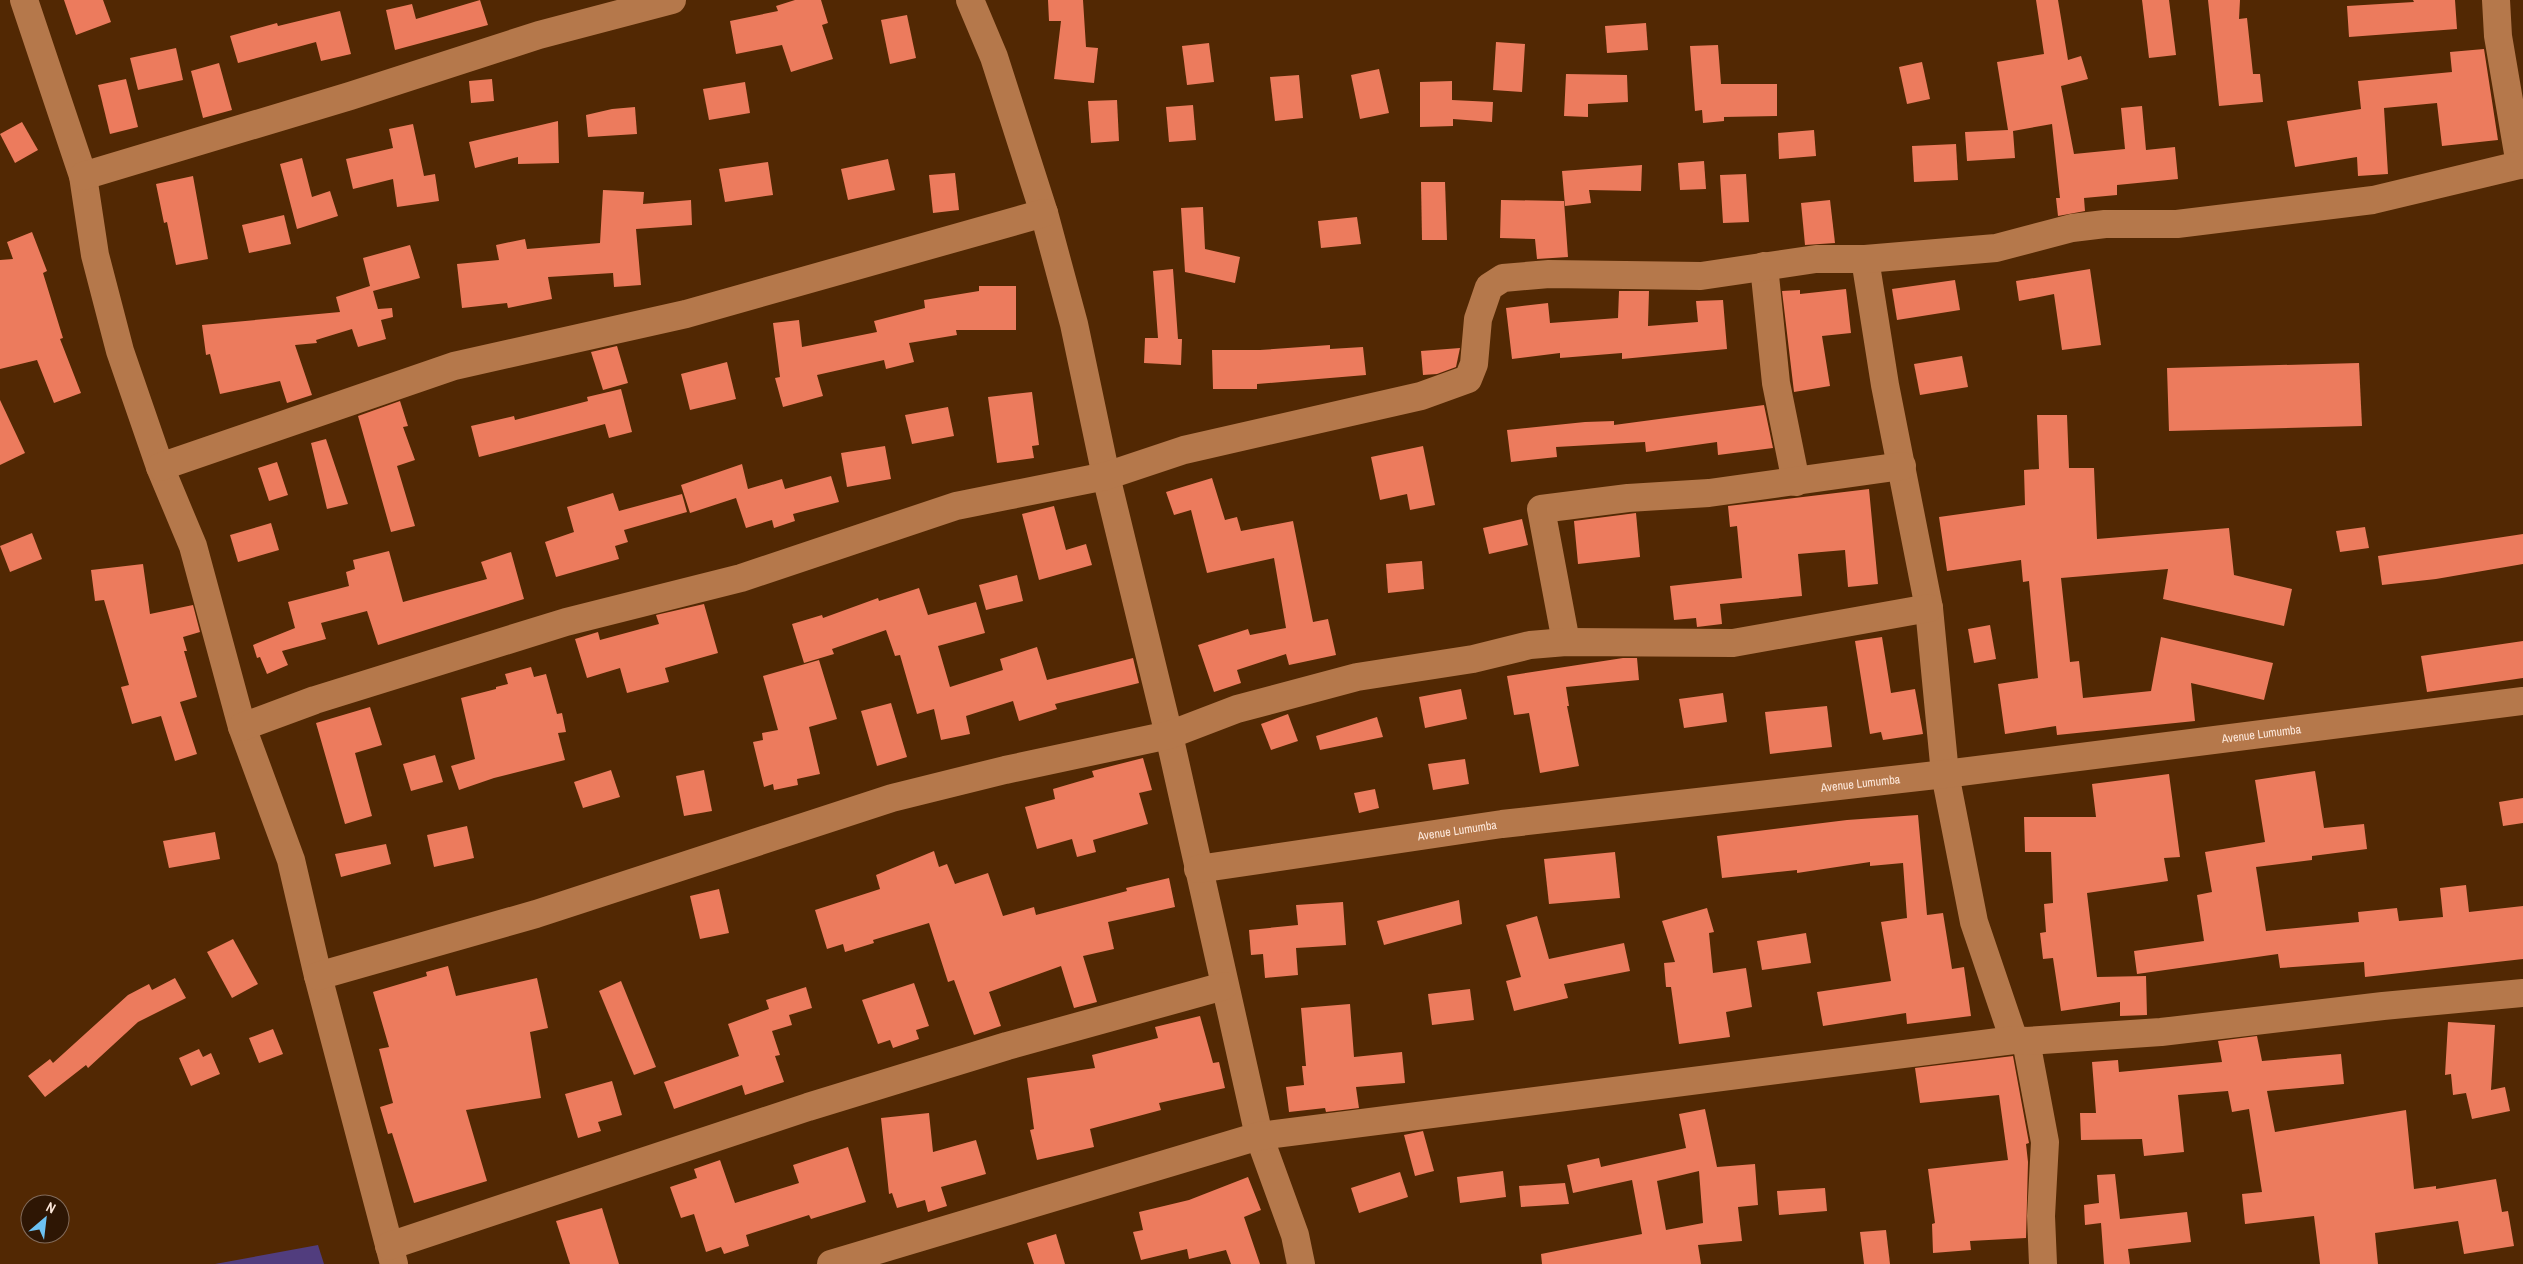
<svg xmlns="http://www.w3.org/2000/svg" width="2523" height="1264" viewBox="0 0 2523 1264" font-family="'Archivo Narrow',sans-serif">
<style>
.green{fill:#513d7e}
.building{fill:#ec7b5d;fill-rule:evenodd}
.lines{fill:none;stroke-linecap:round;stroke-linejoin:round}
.minor{stroke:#b5784b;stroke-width:28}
.labels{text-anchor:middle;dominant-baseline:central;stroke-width:5;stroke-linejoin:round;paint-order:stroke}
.street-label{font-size:12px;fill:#fde8db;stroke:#2e1604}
</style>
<rect width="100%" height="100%" fill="#522803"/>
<path class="green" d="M318,1245l6,19h-109z"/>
<g class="building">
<path d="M64,0h39l8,22 -35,13z"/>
<path d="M480,0l8,25 -93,25 -9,-40 26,-6 4,15z"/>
<path d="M795,0h26l7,23 -6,2 11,34 -42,13 -9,-27 -46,9 -6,-33 48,-10 -2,-5z"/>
<path d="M1048,0h35l3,47 12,1 -4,35 -40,-4 7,-58h-12z"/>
<path d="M2036,0h22l10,60 13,-4 7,23 -27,7 13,68 51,-5 -4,-41 21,-2 4,44 29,-3 3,32 -61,6v10l-33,3 1,13 -27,5 -2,-18h4l-8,-74 -39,7 2,27 -48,3 -2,-29 43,-2 -11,-68 47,-8z"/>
<path d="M2142,0h27l7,55 -27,3z"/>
<path d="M2208,0h32l-1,19 8,-1 6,56h7l3,28 -44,4z"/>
<path d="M2413,0h42l2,29 -108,8 -2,-31 67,-4z"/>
<path d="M340,11l11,43 -30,7 -5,-19 -78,21 -8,-27 47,-13 1,3z"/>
<path d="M907,15l9,43 -26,6 -9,-44z"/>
<path d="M1646,23l2,27 -41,3 -2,-27z"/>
<path d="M1496,42l29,2 -3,48 -29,-2z"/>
<path d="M1209,43l5,39 -27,3 -5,-39z"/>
<path d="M1718,45l3,39h56v32l-53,1v4l-21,2 -1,-13 -7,1 -5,-65z"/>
<path d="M176,48l7,32 -45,10 -8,-32z"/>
<path d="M2484,49l14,91 -56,6 -5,-43 -53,5 4,66 -30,2 -1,-19 -62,10 -8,-46 74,-12 -3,-28 94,-9 -2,-20z"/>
<path d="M1922,62l8,37 -23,5 -8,-37z"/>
<path d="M219,63l13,47 -29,8 -12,-47z"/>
<path d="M1379,69l10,44 -29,6 -9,-44z"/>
<path d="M1566,74l61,1 1,27 -40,2v13l-24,-1z"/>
<path d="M1299,75l4,43 -28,3 -5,-44z"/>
<path d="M126,79l12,48 -28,7 -12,-49z"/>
<path d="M492,79l2,22 -23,2 -2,-22z"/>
<path d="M1452,81v19l41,2 -1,20 -39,-3v7l-33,1v-45z"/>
<path d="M745,82l5,31 -41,7 -6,-31z"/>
<path d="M1117,100l2,41 -28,2 -3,-42z"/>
<path d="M1193,105l3,35 -27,2 -3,-35z"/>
<path d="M635,107l2,27 -49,3 -2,-22 26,-6z"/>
<path d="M558,121l1,42 -41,1v-7l-43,11 -6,-26z"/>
<path d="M22,122l16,28 -23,13 -15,-29z"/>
<path d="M413,124l11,52 11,-2 4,27 -42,6 -4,-28 -40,10 -7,-30 47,-11 -4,-19z"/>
<path d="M1814,130l2,26 -37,3 -1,-26z"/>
<path d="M1956,144l2,36 -44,2 -2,-36z"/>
<path d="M302,158l10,39 18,-6 8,25 -41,13 -17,-65z"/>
<path d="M888,159l7,31 -47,10 -7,-31z"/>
<path d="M1704,161l2,28 -26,1 -2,-27z"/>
<path d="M768,162l5,33 -48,7 -6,-33z"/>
<path d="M1642,165l-1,26 -52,-1 2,13 -26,3 -3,-35z"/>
<path d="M955,173l4,37 -26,3 -4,-38z"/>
<path d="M1746,174l3,48 -26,1 -3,-48z"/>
<path d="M193,176l15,83 -32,6 -9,-43 -3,1 -8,-39z"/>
<path d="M1421,182h24l2,58h-25z"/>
<path d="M603,190l41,2 -1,12 48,-4 1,25 -56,4 5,56 -27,2 -1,-14 -65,4 4,22 -44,9 -1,-5 -45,5 -5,-44 42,-4 -3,-15 29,-6 2,10 73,-6z"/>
<path d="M1501,200l63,1 4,56 -31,2 -2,-20 -35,-1z"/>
<path d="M1830,200l5,43 -30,2 -4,-42z"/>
<path d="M1203,207l2,42 35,8 -5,26 -50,-11 -4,-64z"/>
<path d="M284,215l7,29 -42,9 -7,-28z"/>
<path d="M1357,217l4,27 -40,4 -3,-27z"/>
<path d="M32,232l15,39 -4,2 20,65 -3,1 21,54 -27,10 -17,-43 -37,9v-109l13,-1 -6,-17z"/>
<path d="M410,245l10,33 -47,13 5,18 14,-1 1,9 -12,3 5,19 -28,8 -6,-18 -36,11 1,3 -22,2 17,50 -25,8 -7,-22 -60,13 -10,-40 -4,1 -4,-30 138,-13 -4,-15 34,-11 -7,-28z"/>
<path d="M1173,269l5,70h4l-1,26 -37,-2 1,-25h13l-5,-67z"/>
<path d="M2090,269l11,76 -39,5 -8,-56 -35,7 -3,-20z"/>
<path d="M1955,280l5,30 -63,10 -5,-31z"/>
<path d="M979,286h37v44h-60l1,5 -48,8 5,19 -28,7 -2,-9 -67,15 6,21 -40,11 -8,-29 5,-1 -7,-54 26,-3 3,27 75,-15 -3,-11 51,-13 -1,-8 55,-9z"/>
<path d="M1846,289l5,44 -29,3 8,50 -36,6 -12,-101 18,-1v4z"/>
<path d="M1619,291h30l-1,35 50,-4 -2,-21 27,-1 4,49 -105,10v-6l-62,5v-5l-48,6 -6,-51 42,-5 2,20 68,-5z"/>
<path d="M1330,345v4l33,-2 3,28 -109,9v5h-44l-1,-39h48z"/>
<path d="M617,346l11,37 -25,7 -12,-38z"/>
<path d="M1460,348l-4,19 -19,7 -14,1 -2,-24z"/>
<path d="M1962,356l6,31 -48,8 -6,-31z"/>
<path d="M727,362l9,37 -46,11 -9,-36z"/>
<path d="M2359,363l3,63 -193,5 -2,-63z"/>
<path d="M621,389l11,43 -23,6 -4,-14 -126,33 -8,-31 43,-10 1,4 73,-19 -1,-4z"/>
<path d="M1032,392l7,53 -7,1 2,12 -37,5 -9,-66z"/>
<path d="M0,400l25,53 -25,12z"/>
<path d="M400,401l8,25 -5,1 12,33 -18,6 18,60 -24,6 -33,-116z"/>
<path d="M1764,405l9,43 -55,7 -1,-13 -71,10 -1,-10 -89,5 1,10 -46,5 -4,-32 78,-8 29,-1v4z"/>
<path d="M948,407l6,29 -42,8 -7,-29z"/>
<path d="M2037,415h30l2,53h25l3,71 132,-11 5,47 58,14 -8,37 -121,-27 5,-30 -107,9 9,84 9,-1 4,37 68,-7 10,-54 112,26 -9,37 -73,-17 4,38 -138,14 -1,-9 -51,8 -7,-50 40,-6 -9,-97 -6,1 -2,-22 -74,11 -8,-54 86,-12 -1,-35 15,-1z"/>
<path d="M326,439l22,65 -21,5 -16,-66z"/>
<path d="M885,446l6,33 -44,8 -6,-34z"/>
<path d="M1423,446l12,59 -25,5 -3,-16 -27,6 -9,-43z"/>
<path d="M277,462l11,33 -19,6 -11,-33z"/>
<path d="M742,464l6,25 34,-10 3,10 46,-13 8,26 -46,12 2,7 -21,7 -2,-8 -26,8 -10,-30 -46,15 -9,-28z"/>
<path d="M1212,478l13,42 12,-3 4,14 52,-10 20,101 15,-3 8,36 -47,10 -3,-11 -49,16 4,13 -27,9 -16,-47 50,-16 2,6 36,-7 -12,-70 -67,15 -16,-63 -17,5 -8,-23z"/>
<path d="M1869,489l9,95 -30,3 -3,-37 -47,4 4,42 -82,8 2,20 -25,3 -1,-9 -22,2 -4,-34 72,-8 -5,-52 -7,1 -2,-21z"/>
<path d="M613,493l6,18 63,-17 5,18 -63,18 4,12 -13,4 4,13 -63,18 -11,-35 29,-10 -7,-25z"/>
<path d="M1054,506l12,44 20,-6 6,21 -53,15 -17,-66z"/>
<path d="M1636,513l4,44 -62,7 -4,-43z"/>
<path d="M1522,519l6,26 -39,9 -6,-26z"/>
<path d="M271,523l8,27 -41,12 -8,-27z"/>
<path d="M2365,527l4,21 -29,4 -4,-21z"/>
<path d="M32,533l10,26 -32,13 -10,-26z"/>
<path d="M2523,534v30l-87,15 -54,6 -4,-29z"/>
<path d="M389,551l14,51 84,-23 -6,-17 30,-10 13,47 -146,46 -11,-34 -46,12 5,16 -44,12 6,14 -21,9 -7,-17 -3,1 -4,-13 42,-17 -7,-26 61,-16 -3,-14 9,-3 -2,-9z"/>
<path d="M1422,561l2,28 -36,4 -2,-29z"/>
<path d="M143,564l7,50 43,-9 7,27 -17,5 4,14h-3l13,46 -17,5 17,52 -22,7 -14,-45 -29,8 -11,-37 8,-2 -25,-85 -9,1 -4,-31z"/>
<path d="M1017,575l6,26 -37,9 -7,-25z"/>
<path d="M919,588l9,27 48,-13 9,31 -47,13 12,41 53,-17 -3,-11 37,-12 10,33 86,-22 6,25 -84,21 2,5 -38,12 -6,-20 -47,15 4,18 -29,6 -7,-31 -17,5 -17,-59 -5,1 -9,-26 -54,19 2,5 -30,9 -12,-39 30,-9 1,3 55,-20 1,3z"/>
<path d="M704,604l14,49 -53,15 4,14 -42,11 -7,-25 -33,10 -12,-39 23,-7 2,8 59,-16 -3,-9z"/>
<path d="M1990,625l6,34 -22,4 -6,-34z"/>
<path d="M1882,637l9,56 24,-4 8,45 -40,6 -2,-8 -11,2 -15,-93z"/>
<path d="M2523,641v37l-96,14 -6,-36z"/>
<path d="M1623,658h14l2,22 -73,7 3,19h-2l12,60 -39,7 -11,-60 -15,2 -7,-39z"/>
<path d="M819,660l18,59 -28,8 11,47 -23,5 1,6 -24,5 -1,-6 -9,3 -11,-45 10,-2 -1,-7 16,-3 -15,-54z"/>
<path d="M531,667l3,10 12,-3 11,40 5,-1 4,19 -8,1 7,27 -71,18 -35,12 -8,-24 24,-7 -14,-61 35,-9v-2l12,-3 -3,-10z"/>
<path d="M1461,689l6,30 -42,9 -6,-31z"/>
<path d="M1723,693l4,29 -43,6 -5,-29z"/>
<path d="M891,703l16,54 -30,9 -16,-55z"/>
<path d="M1827,706l5,41 -62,7 -5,-42z"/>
<path d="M370,707l12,38 -27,8 17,63 -27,8 -29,-101z"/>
<path d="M1288,714l10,27 -27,9 -10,-26z"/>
<path d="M1377,717l6,20 -63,13 -4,-14z"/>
<path d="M435,755l8,27 -32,9 -8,-27z"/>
<path d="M1143,758l9,32 -13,3 9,31 -55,16 3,12 -19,5 -5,-18 -35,10 -12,-42 30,-8 -2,-10 41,-12 -2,-6z"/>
<path d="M1465,759l4,25 -36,6 -5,-26z"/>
<path d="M611,770l9,27 -37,11 -9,-26z"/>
<path d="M704,770l8,41 -28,5 -8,-40z"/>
<path d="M2315,771l9,57 40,-4 3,25 -55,7v4l-56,7 10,64 93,-9 -1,-10 39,-4 2,13 44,-4 -3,-29 26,-3 3,27 54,-6v53l-158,18 -1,-15 -84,6 -2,-14 -141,20 -3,-23 70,-10 -7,-46 15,-3 -7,-40 60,-10 -10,-62z"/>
<path d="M2169,774l11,83 -16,1 4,23 -81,12 10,84 49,-1 1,39 -27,1v-14l-59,9 -8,-53 -10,1 -3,-26 6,-1 -2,-28 9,-1 -2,-51h-26l-1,-35h72l-4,-33z"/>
<path d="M1375,789l4,19 -20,5 -5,-20z"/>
<path d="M2523,798v25l-20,3 -4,-24z"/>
<path d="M1918,815l9,100 16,-2 9,56 12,-2 7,49 -64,8 -1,-11 -83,13 -6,-34 74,-11 -10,-59 26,-4 -4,-55 -33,3v-4l-73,11v-3l-75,8 -5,-42 130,-16z"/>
<path d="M467,826l7,32 -40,9 -7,-32z"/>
<path d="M215,832l5,27 -51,9 -6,-27z"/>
<path d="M386,844l5,20 -50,13 -6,-23z"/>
<path d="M934,851l5,16 8,-3 8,20 33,-11 15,43 31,-9 2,8 91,-24 -1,-3 43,-10 6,29 -67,15 6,27 -31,7 14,46 -23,6 -13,-42 -72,26 12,34 -27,9 -20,-55 -6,2 -19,-59 -56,17 1,3 -29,9 -2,-8 -16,5 -12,-39 65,-21 -4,-14z"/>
<path d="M1615,852l5,46 -71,6 -5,-45z"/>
<path d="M719,889l10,44 -29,6 -10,-43z"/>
<path d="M1459,900l3,24 -78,21 -7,-24z"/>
<path d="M1343,902l3,43 -50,3 2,27 -33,3 -2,-24 -12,1 -2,-25 49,-5 -2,-20z"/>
<path d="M1707,908l7,24 -5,1 4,40 33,-5 6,39 -26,5 4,25 -51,7 -8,-57h-5l-2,-24 11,-1 -13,-41z"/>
<path d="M1537,916l12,43 75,-16 6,28 -66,13 4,14 -54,13 -8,-30 15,-4 -15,-52z"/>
<path d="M1806,933l5,30 -49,7 -5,-29z"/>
<path d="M233,939l25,45 -26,14 -25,-46z"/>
<path d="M448,966l8,30 81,-18 11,50 -18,4 11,66 -75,12 21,71 -73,22 -22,-70 -4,1 -8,-27 13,-4 -14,-54 10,-2 -16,-55 54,-16 -1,-4z"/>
<path d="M175,978l11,20 -48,24 -50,46 -2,-3 -41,32 -17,-21 22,-17 3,4 75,-68 21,-11 3,6z"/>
<path d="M621,981l35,86 -22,8 -35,-84z"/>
<path d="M914,983l15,43 -13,4 3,9 -26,9 -3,-8 -12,4 -16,-44z"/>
<path d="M806,987l6,21 -23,7 3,10 -20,6 8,24 -5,1 9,26 -39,13 -3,-10 -68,24 -10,-27 75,-26 -11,-32 41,-15 -3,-9z"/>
<path d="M1470,989l4,31 -42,5 -4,-31z"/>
<path d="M1350,1004l4,53 48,-5 3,31 -49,4 3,21 -33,4 -1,-4 -36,4 -3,-25 18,-2 -2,-19h4l-5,-58z"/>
<path d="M1200,1016l13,47 6,-1 6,26 -66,15 2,7 -71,19 4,18 -57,13 -7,-30 4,-1 -7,-51 68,-10 -3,-13 66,-17 -3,-11z"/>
<path d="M2448,1022l47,3 -4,65 14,-3 5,24 -38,8 -6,-26 -13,2 -2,-21 -6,1z"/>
<path d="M273,1029l10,25 -24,9 -10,-25z"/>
<path d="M2257,1036l5,25 79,-7 3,30 -77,7 8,41 131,-22 8,79 22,-3v3l60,-10 6,33 6,-1 6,35 -50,8 -6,-33 -83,12 3,31h-58l-6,-48 -69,8 -3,-30 20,-2 -13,-83 -17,3 -4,-21 -50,4 6,57 -40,4 -2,-17 -61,1 -1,-27h16l-4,-51 26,-2 1,12 103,-10 -4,-21z"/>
<path d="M199,1049l4,8 8,-4 9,21 -29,12 -12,-28z"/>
<path d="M2013,1056l16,87 -3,1 2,18 -2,76 -56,3 1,9 -38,3 -1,-29 3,-1 -7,-54 80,-9 -9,-65 -79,8 -5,-35z"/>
<path d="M612,1081l10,34 -24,7 3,9 -23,7 -13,-44z"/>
<path d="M1705,1109l12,58 38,-3 3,41 -20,2 4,34 -44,4 3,19h-159l-1,-10 101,-20 -10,-54 -59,13 -6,-28 32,-7 2,9 85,-19 -7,-34zM1699,1171l4,52 -37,7 -9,-49z"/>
<path d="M929,1113l4,39 43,-12 10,34 -45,13 6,19 -19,6 -3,-12 -28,8 -5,-15 -3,1 -8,-76z"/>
<path d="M1423,1131l11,40 -19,5 -11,-41z"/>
<path d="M848,1147l18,55 -55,17 -2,-4 -63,20 3,11 -25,8 -3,-7 -15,5 -12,-38 -13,4 -11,-31 27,-9 -3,-9 26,-9 15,43 64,-20 -6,-18z"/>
<path d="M1503,1171l3,26 -46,6 -3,-26z"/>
<path d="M1400,1172l8,25 -49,16 -8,-25z"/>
<path d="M2115,1174l5,45 67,-7 4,30 -63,7 2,15h-26l-3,-41 -16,2 -1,-20 15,-2 -2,-28z"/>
<path d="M1248,1177l13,33 -17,7 16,47h-29l-5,-14 -37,9 -2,-10 -46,11 -8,-28 10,-2 -4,-18 50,-12z"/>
<path d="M1565,1183l4,21 -48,3 -2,-21z"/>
<path d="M1825,1188l2,23 -48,4 -2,-24z"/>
<path d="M602,1208l17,56h-49l-14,-43z"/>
<path d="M1886,1230l4,34h-26l-4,-32z"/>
<path d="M1056,1234l9,30h-31l-7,-21z"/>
</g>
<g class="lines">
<g class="minor">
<path d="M24,0l59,176 12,79 25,96 40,116 33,79 49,181 49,133 27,116 76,288"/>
<path d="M970,0l24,57 50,156 30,111 32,152 63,259 90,401 36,99 6,29"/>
<path d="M2496,0l2,36 22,129"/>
<path d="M83,176l267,-80 189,-61 133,-35"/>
<path d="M1865,259l20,126 44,223 16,166 29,148 40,118"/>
<path d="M1764,266l12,117 20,99"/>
<path d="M160,467l294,-101 232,-52 358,-101"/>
<path d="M1566,642l-25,-133 87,-11 81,-5 193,-27"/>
<path d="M242,727l73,-27 251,-78 175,-44 215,-72 150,-30 78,-26 237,-54 47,-17 6,-15 4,-45 11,-32 14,-9 46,-4 152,2 115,-17h49l131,-11 76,-20 33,-4h72l196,-24 150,-36"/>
<path id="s1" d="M1198,869l304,-45 443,-50 578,-73"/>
<path d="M318,976l218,-62 356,-116 113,-28 164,-35 68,-26 120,-32 116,-18 57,-14 36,-3 167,1 196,-35"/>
<path d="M2026,1041l19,101 -4,74 2,48"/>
<path d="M389,1246l419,-139 199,-61 217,-60"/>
<path d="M831,1264l428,-128 755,-96 12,1 135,-9 222,-26 140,-13"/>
</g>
</g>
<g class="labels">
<g class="street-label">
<text stroke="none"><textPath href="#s1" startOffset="1072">Avenue Lumumba</textPath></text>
<text stroke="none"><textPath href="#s1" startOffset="668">Avenue Lumumba</textPath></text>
<text stroke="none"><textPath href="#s1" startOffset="262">Avenue Lumumba</textPath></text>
</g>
</g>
<g transform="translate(45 1219) rotate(28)"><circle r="24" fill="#2e1604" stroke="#816a5a"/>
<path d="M0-4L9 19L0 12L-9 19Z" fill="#6dc2f3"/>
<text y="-8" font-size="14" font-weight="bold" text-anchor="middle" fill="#fde8db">N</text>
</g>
</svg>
